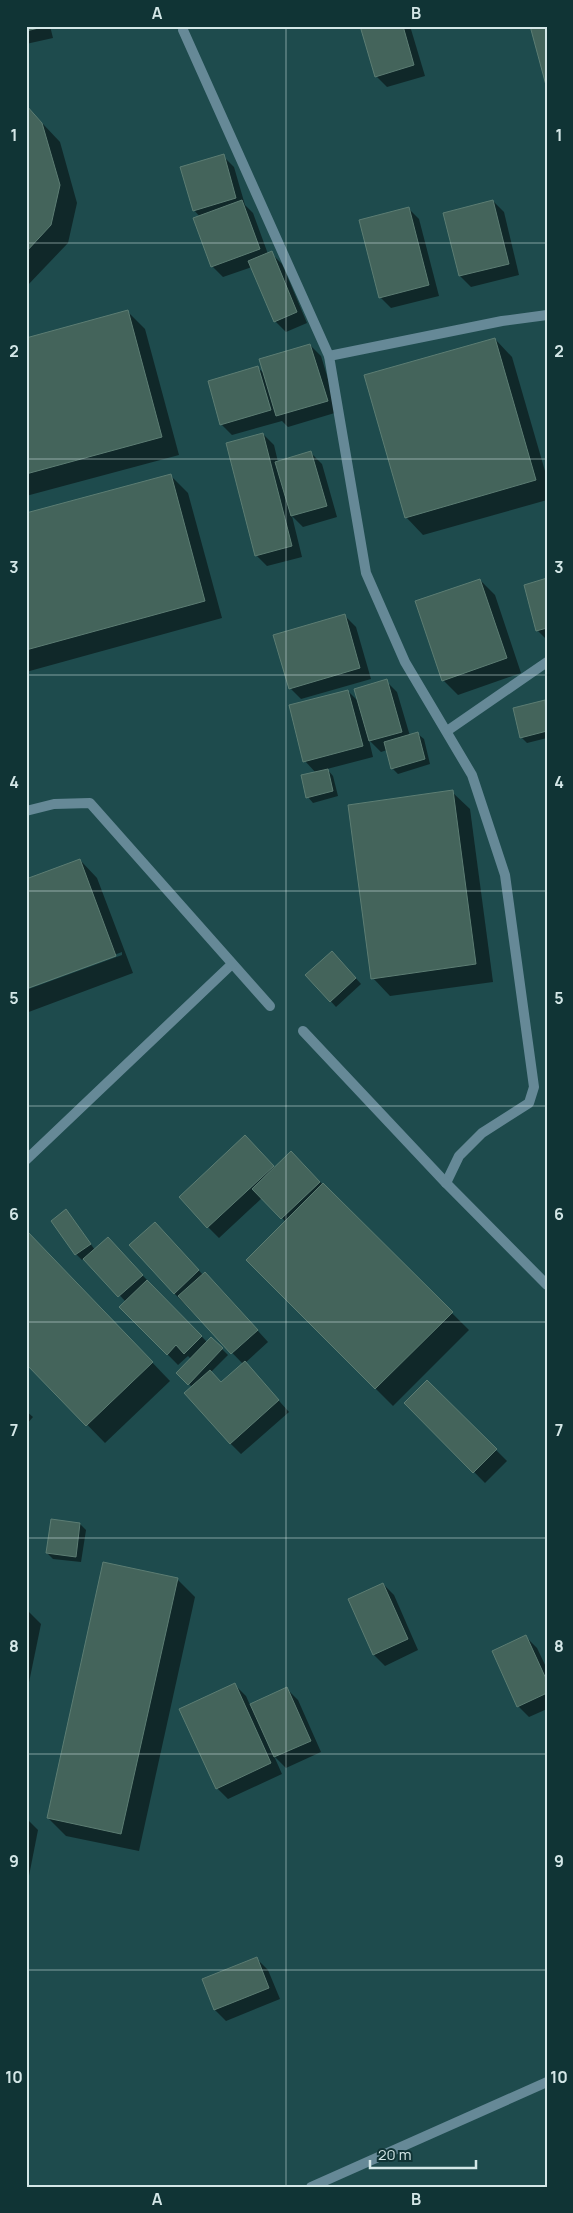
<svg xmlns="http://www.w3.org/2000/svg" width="573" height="2213" viewBox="0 0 573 2213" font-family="Manrope,sans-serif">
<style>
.built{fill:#1e4b4d}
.shadow{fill:#0007}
.building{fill:#44645b;stroke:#5c7d73}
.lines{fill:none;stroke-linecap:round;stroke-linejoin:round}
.lane{stroke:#668997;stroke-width:10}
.grid{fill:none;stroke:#d4e7e7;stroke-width:1;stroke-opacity:0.55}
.neatline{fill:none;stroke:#d4e7e7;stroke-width:2}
.grid-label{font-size:16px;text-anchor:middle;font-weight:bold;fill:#d4e7e7}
</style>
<rect width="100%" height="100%" fill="#1b3e40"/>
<path class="built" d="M26,26h521v2161h-219l-4,-7 -13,7h-285z"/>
<g class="shadow">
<path d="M26,26h24l3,12 -27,6z"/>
<path d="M361,26h49l15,50 -38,11 -11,-11z"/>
<path d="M26,106l34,36 17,61 -9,40 -42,44z"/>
<path d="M223,156l11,11 11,38 8,8 15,41 3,-1 11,11 25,59 -21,9 -11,-11 -23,-54 -29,10 -11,-11 -12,-49 -6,-7z"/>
<path d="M493,201l11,11 15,63 -48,12 -11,-11z"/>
<path d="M408,208l11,11 20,77 -48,12 -11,-11z"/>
<path d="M128,312l17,17 34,126 -153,41v-157z"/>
<path d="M495,339l17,18 35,121v22l-124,35 -17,-18z"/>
<path d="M310,345l11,11 17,56 -50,15 -6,-6 -50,14 -11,-11 37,-56 7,6z"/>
<path d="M263,434l11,11 4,17 33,-9 11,11 15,53 -34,10 -11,-11 10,41 -35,9 -11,-11z"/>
<path d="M170,475l18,18 34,125 -196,54v-157z"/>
<path d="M480,580l15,15 26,78 -63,22 -15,-15z"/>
<path d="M547,580v60l-10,-10z"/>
<path d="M345,616l11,11 15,52 -70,20 -11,-11z"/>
<path d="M386,681l11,11 13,44 8,-2 6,5 6,25 -32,10 -6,-6 -5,-18 -6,2 -12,-12 4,17 -46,12 6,7 5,20 -25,7 -5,-6 8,-24 -11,-12 43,-70 11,11z"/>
<path d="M544,701l3,2v35l-20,5 -6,-6z"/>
<path d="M452,792l18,17 23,173 -103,14 -17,-18z"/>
<path d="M80,860l17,18 36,95 -107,40v-23l96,-35v-3l-96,36z"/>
<path d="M338,958l23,26 -25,23 -29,-32z"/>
<path d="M256,1148l19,20 27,-4 167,166 -76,76 -146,-146 39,-38 -24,-24 -43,40 -11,-11z"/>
<path d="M66,1211l29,39h23l89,92 4,-4 17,17 -17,17 11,11 21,-19 -69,-71 -8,-58 37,40 13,9 52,58 -23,21 44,49 -48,42 -11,-11 -38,-56 -14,-14 13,-14 -3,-3 -10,9 -57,-58 5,-5 -42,-44 -2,2 -6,-6z"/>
<path d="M26,1231l144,150 -65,62 -79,-81z"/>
<path d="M427,1381l80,80 -22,22 -79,-80z"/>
<path d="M26,1411l7,6 -7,8z"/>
<path d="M52,1520l28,4 6,6 -5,32 -28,-3 -6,-6z"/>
<path d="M177,1579l18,18 -56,254 -73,-15 -18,-18z"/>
<path d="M383,1584l11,11 24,55 -33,16 -11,-11 -25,-55z"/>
<path d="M26,1609l15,15 -15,73z"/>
<path d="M526,1637l11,11 10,21v40l-18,8 -11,-11z"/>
<path d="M235,1685l11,11 4,9 37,-16 11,11 23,52 -35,16 -12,-12 8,18 -54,25 -11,-11z"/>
<path d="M26,1818l12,12 -12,61z"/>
<path d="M257,1959l11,11 12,29 -54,22 -11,-11z"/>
</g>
<g class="building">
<path d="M26,26h16l1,1 -17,4z"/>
<path d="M360,26h43l11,39 -39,12z"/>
<path d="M530,26h17v63z"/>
<path d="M26,105l16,18 18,62 -9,40 -25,27z"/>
<path d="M224,154l12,44 -43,13 -13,-44z"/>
<path d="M242,200l18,49 -49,18 -18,-49z"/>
<path d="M493,200l16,64 -50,12 -16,-63z"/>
<path d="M409,207l20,78 -50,13 -20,-78z"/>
<path d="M272,251l25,61 -23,10 -26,-61z"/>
<path d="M128,310l34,127 -136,37v-136z"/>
<path d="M495,338l41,142 -131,38 -41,-143z"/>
<path d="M310,344l18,57 -52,15 -17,-57z"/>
<path d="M258,366l13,44 -51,15 -12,-44z"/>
<path d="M263,433l29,113 -37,10 -29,-113z"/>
<path d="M311,451l16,55 -36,10 -16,-54z"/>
<path d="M171,474l34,127 -179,49v-137z"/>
<path d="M547,578v50l-11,3 -12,-46z"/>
<path d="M480,579l27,79 -65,23 -27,-80z"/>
<path d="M345,614l15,54 -71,21 -16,-54z"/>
<path d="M387,679l15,53 -33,9 -15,-52z"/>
<path d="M348,690l15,56 -60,16 -14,-57z"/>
<path d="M545,700l2,31 -27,7 -7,-30z"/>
<path d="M418,732l7,27 -34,10 -7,-27z"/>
<path d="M328,769l5,22 -27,7 -5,-23z"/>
<path d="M453,790l23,174 -105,15 -23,-174z"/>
<path d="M80,859l36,97 -90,33v-110z"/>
<path d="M332,951l24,27 -26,24 -25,-27z"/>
<path d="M245,1135l29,31 -67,62 -28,-31z"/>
<path d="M291,1151l29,31 -39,37 -29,-30z"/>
<path d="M323,1183l130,129 -78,77 -129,-129z"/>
<path d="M66,1209l25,35 -16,11 -24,-34z"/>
<path d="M155,1222l44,48 -25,24 -45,-49z"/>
<path d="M26,1230l127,132 -67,64 -60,-62z"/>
<path d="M108,1237l35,38 -25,22 -35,-38z"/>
<path d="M205,1272l53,58 -27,24 -53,-58z"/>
<path d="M147,1280l55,56 -18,18 -8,-9 -9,10 -48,-48z"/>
<path d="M211,1337l12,11 -35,37 -12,-12z"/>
<path d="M245,1361l34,39 -49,44 -46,-51 26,-23 11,12z"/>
<path d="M427,1380l70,69 -24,24 -69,-70z"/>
<path d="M51,1519l29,4 -4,34 -30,-4z"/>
<path d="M103,1562l75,16 -57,256 -74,-16z"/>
<path d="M383,1583l25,56 -35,16 -25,-56z"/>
<path d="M526,1635l21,46v12l-30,14 -25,-56z"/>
<path d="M235,1683l36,80 -55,26 -37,-80z"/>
<path d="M287,1687l24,54 -37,16 -24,-53z"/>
<path d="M257,1957l12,31 -55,22 -12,-31z"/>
</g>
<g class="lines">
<g class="lane">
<path d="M183,30l146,326 37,217 39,89 67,113 33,100 29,212 -5,16 -47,30 -23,23 -13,27"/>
<path d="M329,356l173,-35 45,-6"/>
<path d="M447,731l100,-69"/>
<path d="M26,811l28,-7 36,-1 180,203"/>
<path d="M303,1031l143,152 101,102"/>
<path d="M26,1160l206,-196"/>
<path d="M311,2187l236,-105"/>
</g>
</g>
<path class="grid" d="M286,26v2161M26,243h521M26,459h521M26,675h521M26,891h521M26,1106h521M26,1322h521M26,1538h521M26,1754h521M26,1970h521"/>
<rect width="573" height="2213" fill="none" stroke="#103435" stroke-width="55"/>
<path d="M370 2160v8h106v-8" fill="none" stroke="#d4e7e7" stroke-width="2.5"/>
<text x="378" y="2160" font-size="15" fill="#d4e7e7" stroke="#103435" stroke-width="4" paint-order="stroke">20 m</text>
<rect x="28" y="28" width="518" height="2158" class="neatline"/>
<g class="grid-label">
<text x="157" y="19">A</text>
<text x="416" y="19">B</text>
<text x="14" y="141">1</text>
<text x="559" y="141">1</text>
<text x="14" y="357">2</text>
<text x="559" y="357">2</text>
<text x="14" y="573">3</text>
<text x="559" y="573">3</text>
<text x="14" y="788">4</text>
<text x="559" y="788">4</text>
<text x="14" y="1004">5</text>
<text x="559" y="1004">5</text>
<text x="14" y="1220">6</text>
<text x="559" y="1220">6</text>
<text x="14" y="1436">7</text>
<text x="559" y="1436">7</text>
<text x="14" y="1652">8</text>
<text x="559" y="1652">8</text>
<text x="14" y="1867">9</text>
<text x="559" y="1867">9</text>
<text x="14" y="2083">10</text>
<text x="559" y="2083">10</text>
<text x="157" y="2205">A</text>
<text x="416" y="2205">B</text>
</g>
</svg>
